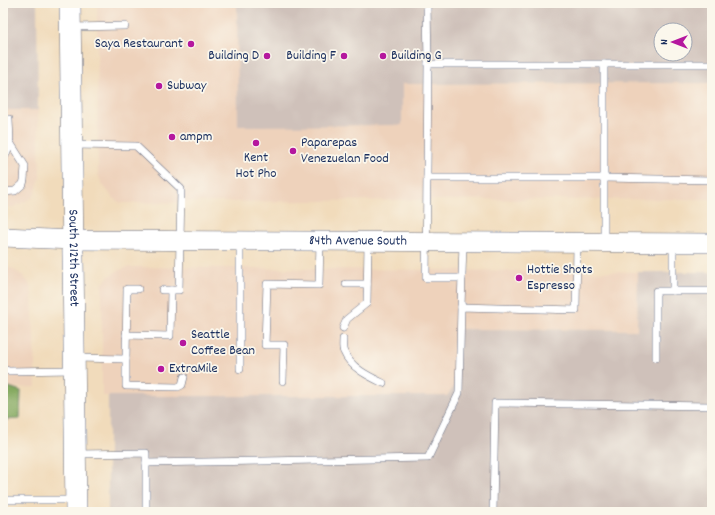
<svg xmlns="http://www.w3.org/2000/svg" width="715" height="515" viewBox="0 0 715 515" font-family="Dekko,sans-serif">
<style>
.built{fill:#eed2bb}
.industrial{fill:#cfc1ba;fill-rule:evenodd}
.forest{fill:#84a95e;stroke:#506c5e}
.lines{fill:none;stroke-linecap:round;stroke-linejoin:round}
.service-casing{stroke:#666b7f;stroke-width:8}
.secondary-casing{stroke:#666b7f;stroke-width:20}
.primary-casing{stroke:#666b7f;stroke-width:22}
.service{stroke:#fff;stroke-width:7}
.secondary{stroke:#fff;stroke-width:19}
.primary{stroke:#fff;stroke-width:21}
.poi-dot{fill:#b5179e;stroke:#fbf7ec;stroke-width:1.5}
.labels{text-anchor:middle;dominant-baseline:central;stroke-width:3.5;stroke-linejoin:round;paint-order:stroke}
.poi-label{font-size:14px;fill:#1b2f5e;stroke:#fbf7ec;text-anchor:start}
.street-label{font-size:14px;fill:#1b2f5e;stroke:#fbf7ec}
</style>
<rect width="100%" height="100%" fill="#fbf7ec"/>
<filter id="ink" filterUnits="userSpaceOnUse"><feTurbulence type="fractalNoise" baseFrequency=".025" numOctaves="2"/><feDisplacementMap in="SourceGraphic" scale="8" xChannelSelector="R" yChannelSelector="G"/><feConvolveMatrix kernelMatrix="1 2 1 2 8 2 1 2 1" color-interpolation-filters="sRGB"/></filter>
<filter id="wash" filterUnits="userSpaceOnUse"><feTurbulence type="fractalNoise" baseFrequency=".012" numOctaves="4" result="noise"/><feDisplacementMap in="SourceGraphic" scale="16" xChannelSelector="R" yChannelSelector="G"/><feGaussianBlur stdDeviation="0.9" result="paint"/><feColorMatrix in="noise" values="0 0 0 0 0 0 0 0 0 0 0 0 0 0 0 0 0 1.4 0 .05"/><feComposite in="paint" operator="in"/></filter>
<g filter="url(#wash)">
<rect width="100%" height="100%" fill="#f1dbbb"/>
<g class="built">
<path d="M97,3h304l1,81 310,-1v116l-310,1 -281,3 -6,-3 -13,-16 -4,-10z"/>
<path d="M3,110h35l2,67 -4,14 -4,7 -19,9h-10z"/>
<path d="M128,267l510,5 -1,58 -182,-1 -1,58 -7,9h-345v-111l5,-7 10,-7z"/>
<path d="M3,268h8l11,7 7,8 3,12 4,92 -33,1z"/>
</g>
<g class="industrial">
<path d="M3,3h34l1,107h-35z"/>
<path d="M237,3h475v80l-310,1v41l-164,1zM661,30h24v24h-24z"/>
<path d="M638,272h74v240h-604v-116h339l7,-9 1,-58 182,1z"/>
</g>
<path class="forest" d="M3,385l18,6 -1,28 -17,1z"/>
</g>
<g filter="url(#ink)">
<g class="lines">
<g class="service-casing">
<g id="service">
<path d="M427,3l1,61"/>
<path d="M72,27l53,-1"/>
<path d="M3,29v69"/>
<path d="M604,64v177"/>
<path d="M3,119h6c0,12 4,30 -6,39"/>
<path d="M74,145l62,1 45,43 -2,101h-17"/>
<path d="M427,178h177l108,2"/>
<path d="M3,192l12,-1 8,-7 1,-4 1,-14 -16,-25"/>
<path d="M240,241v128"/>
<path d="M462,278h-36l2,-214h284"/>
<path d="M346,284h21"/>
<path d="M673,291v-48"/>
<path d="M461,307l2,-64"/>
<path d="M343,328l4,-9 20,-16 1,-60"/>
<path d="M126,335l44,1 1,-46"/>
<path d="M343,339c0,4 -1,10 1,13 6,15 24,24 39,31"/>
<path d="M76,358l50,1 1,-70h11"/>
<path d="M656,358v-67h56"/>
<path d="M126,359v27l52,1 4,-2 2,-8"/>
<path d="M3,369l6,2 64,-1"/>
<path d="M283,381l1,-36h-19l2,-61 52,1 1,-44"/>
<path d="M78,454l68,-1v59"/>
<path d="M146,463l282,-5 31,-65 2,-86 115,3 1,-66"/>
<path d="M3,500h70"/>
<path d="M493,512l2,-109 217,3"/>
</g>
</g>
<g class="secondary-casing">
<g id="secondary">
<path id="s1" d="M3,237l70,3 639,3"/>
</g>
</g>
<g class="primary-casing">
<g id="primary">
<path id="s2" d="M70,3l6,509"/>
</g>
</g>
<use href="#service" class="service"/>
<use href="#secondary" class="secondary"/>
<use href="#primary" class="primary"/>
</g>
</g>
<g class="poi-dot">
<circle cx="191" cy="44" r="4"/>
<circle cx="267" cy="56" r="4"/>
<circle cx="344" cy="56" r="4"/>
<circle cx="383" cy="56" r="4"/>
<circle cx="159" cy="86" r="4"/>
<circle cx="172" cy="137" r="4"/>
<circle cx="256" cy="143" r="4"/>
<circle cx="293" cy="151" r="4"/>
<circle cx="519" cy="278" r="4"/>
<circle cx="183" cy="343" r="4"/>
<circle cx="161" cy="369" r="4"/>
</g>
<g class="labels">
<g class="poi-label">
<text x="183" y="44" text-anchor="end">Saya Restaurant</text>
<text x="259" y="56" text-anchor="end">Building D</text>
<text x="336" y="56" text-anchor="end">Building F</text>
<text x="391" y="56">Building G</text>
<text x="167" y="86">Subway</text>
<text x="180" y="137">ampm</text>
<text x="301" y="143">Paparepas<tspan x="301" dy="16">Venezuelan Food</tspan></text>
<text x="256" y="158" text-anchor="middle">Kent<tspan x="256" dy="16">Hot Pho</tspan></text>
<text x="527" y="270">Hottie Shots<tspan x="527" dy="16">Espresso</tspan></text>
<text x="191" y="335">Seattle<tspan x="191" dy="16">Coffee Bean</tspan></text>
<text x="169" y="369">ExtraMile</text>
</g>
<g class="street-label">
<text stroke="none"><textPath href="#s1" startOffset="355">84th Avenue South</textPath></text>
<text stroke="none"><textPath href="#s2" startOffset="255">South 212th Street</textPath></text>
</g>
</g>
<rect width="715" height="515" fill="none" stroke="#fbf7ec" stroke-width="16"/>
<g transform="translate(673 42) rotate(270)"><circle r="19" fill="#fbf7ec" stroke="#a1a7b3"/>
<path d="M0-3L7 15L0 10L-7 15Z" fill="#b5179e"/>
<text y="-6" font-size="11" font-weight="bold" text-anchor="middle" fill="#1b2f5e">N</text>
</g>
</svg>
